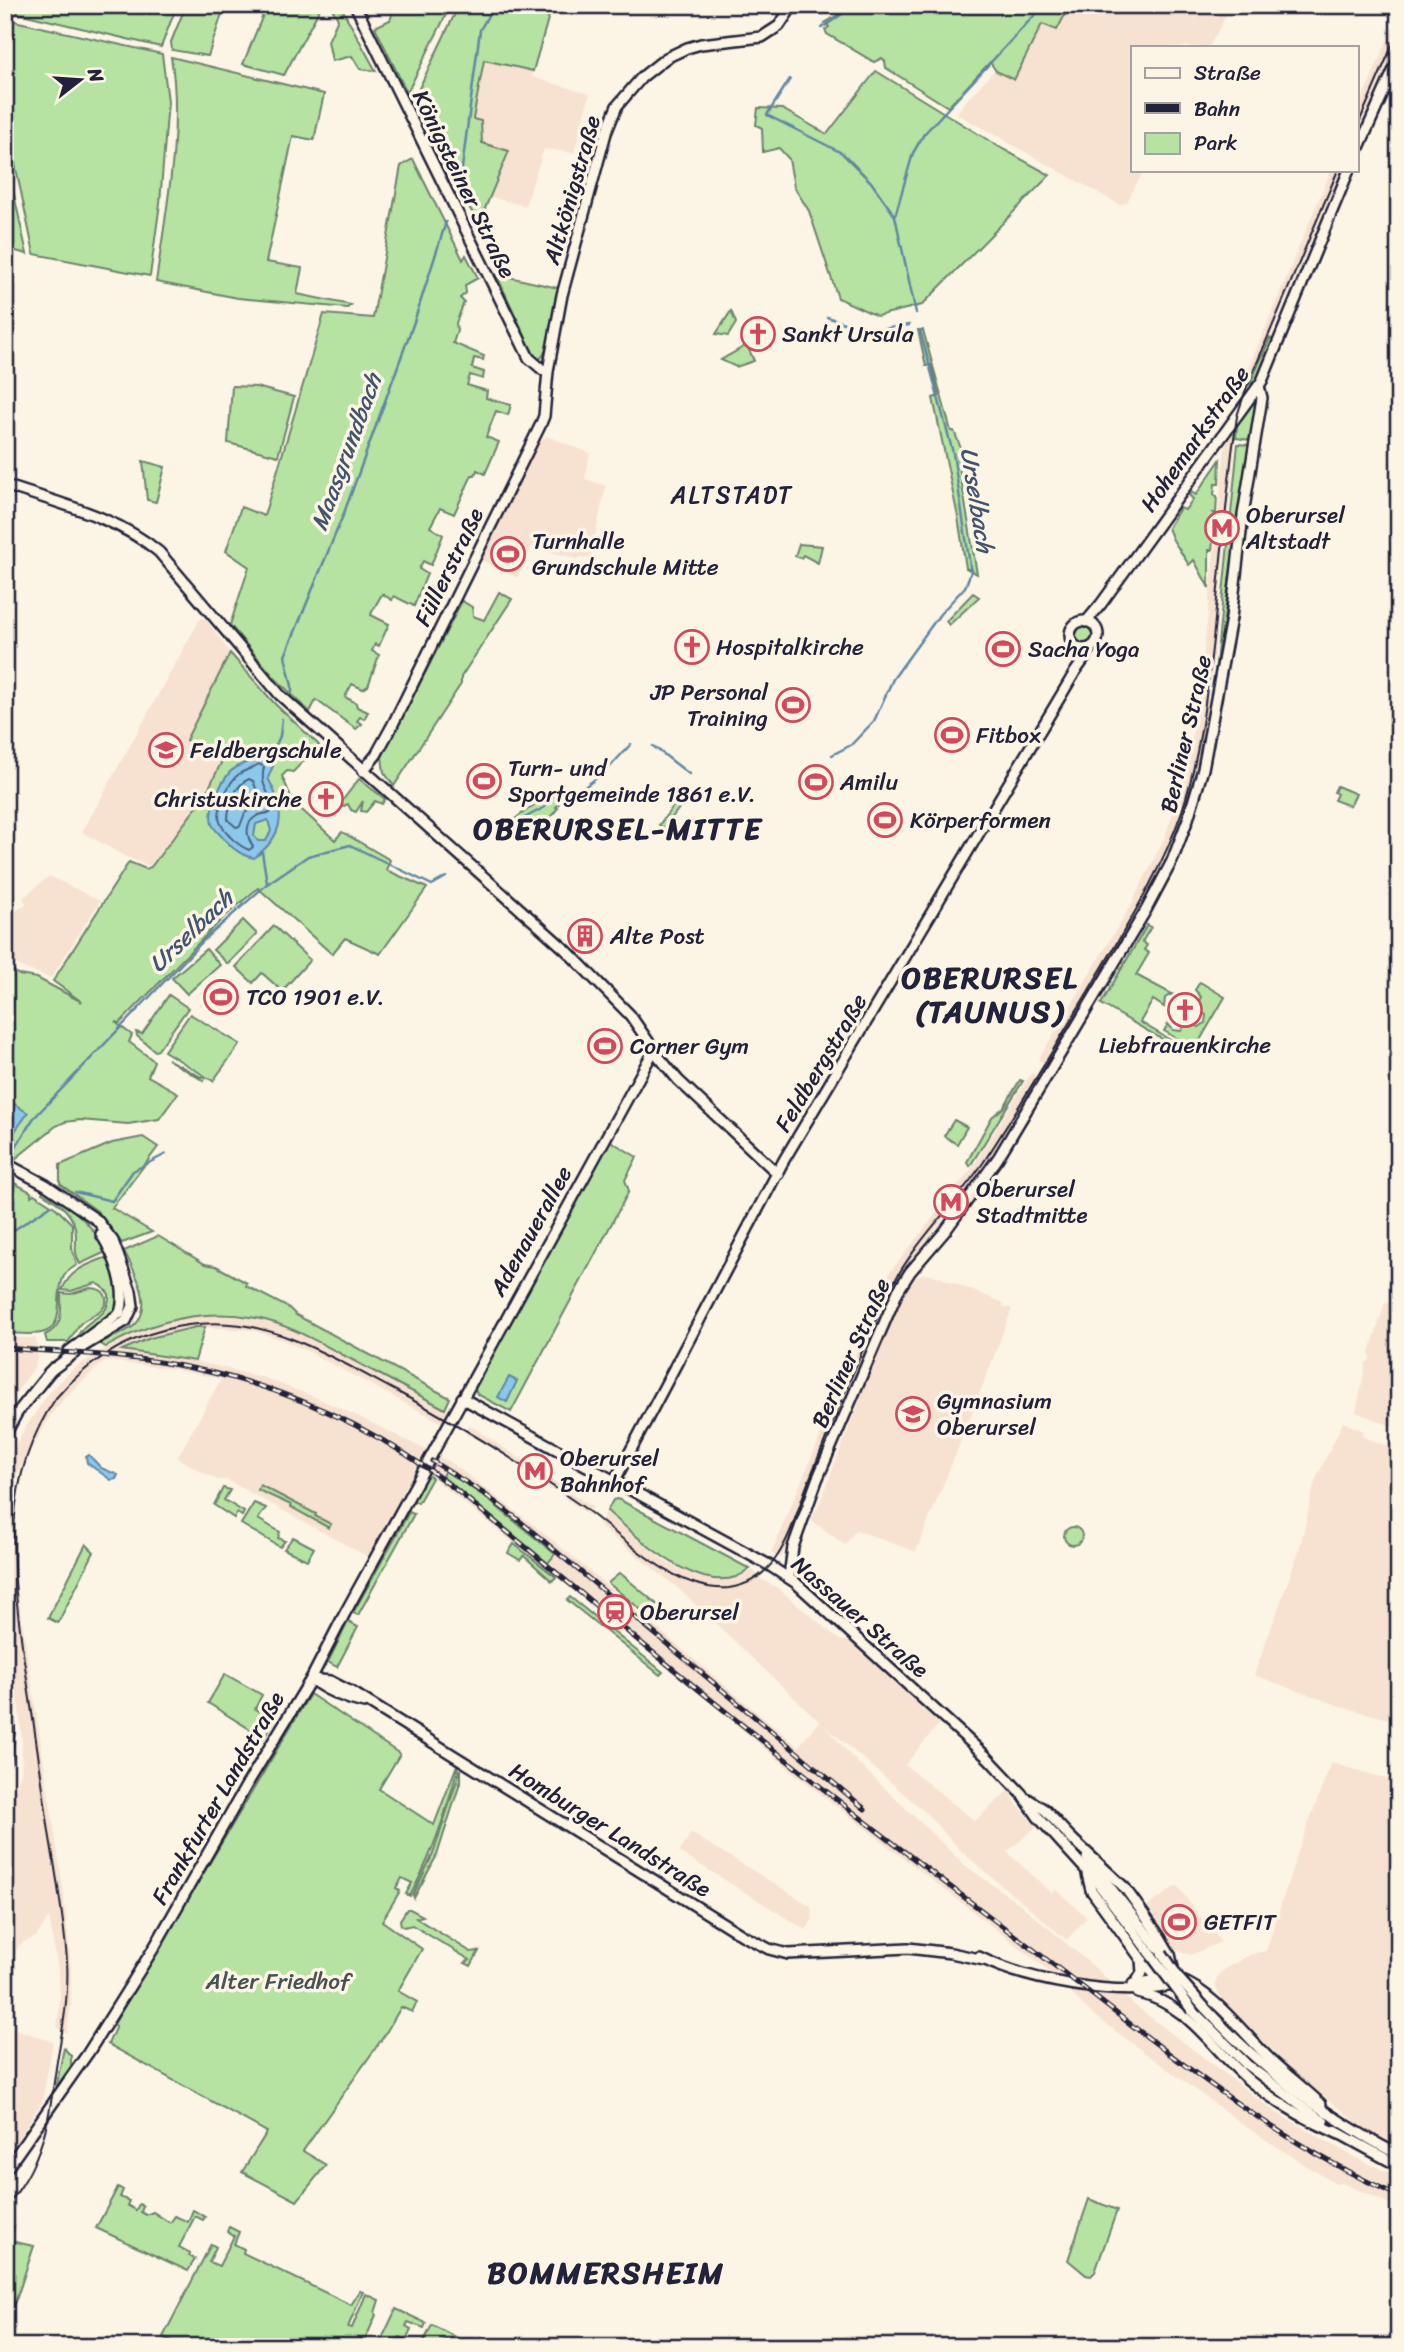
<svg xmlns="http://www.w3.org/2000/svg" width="1404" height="2352" viewBox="0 0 1404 2352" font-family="Sriracha,sans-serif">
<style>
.built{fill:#f7e2d1}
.green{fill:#b6e3a1;stroke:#6c826e;stroke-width:2}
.water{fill:#8bc8eb;stroke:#6186a5;stroke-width:2;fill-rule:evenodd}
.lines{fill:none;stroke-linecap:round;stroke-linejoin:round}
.shore{stroke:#4c6481;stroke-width:2}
.stream{stroke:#6186a5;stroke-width:2.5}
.secondary-casing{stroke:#22223b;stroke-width:14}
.secondary{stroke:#fcf5e5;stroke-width:9}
.tram{stroke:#22223b;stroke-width:2}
.rail-casing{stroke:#22223b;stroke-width:5}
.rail{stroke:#fcf5e5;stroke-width:2.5;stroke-dasharray:8;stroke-linecap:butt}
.secondary-bridge-casing{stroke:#22223b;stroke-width:14;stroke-linecap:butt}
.secondary-bridge{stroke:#fcf5e5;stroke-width:9}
.labels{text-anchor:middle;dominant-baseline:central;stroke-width:7;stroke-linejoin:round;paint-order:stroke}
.street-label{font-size:23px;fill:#22223b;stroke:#fcf5e5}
.poi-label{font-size:23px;fill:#22223b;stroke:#fcf5e5;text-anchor:start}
.park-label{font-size:23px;fill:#475254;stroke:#fcf5e5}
.water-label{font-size:24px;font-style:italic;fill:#425470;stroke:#fcf5e5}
.neighbourhood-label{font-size:24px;letter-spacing:2px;fill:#22223b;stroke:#fcf5e5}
.district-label{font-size:30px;font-weight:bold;letter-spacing:2px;fill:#22223b;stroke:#fcf5e5}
</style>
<rect width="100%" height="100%" fill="#fcf5e5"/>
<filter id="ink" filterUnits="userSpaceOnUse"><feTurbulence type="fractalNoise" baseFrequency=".0143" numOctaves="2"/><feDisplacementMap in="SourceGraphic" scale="14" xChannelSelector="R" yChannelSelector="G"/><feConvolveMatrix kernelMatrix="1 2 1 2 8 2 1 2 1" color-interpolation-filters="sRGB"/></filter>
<g filter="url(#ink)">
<g class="built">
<path d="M1055,5h177l-23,42h-76v123h11l-17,32 -7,3 -163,-91 6,-10z"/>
<path d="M1399,13v24l-42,97v-23z"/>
<path d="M484,59l49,12 -1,6 58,17 -16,59 -30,-4 -19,57 -35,-9 19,-46 -27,-8 -1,-22 -8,-1z"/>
<path d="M1331,170h10l-91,214 -17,21z"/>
<path d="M1237,425l-26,256 -10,-1 24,-233 2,-10z"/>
<path d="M547,436l43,17 -5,26 21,7 -16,73 -9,-2 -4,2 -45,-12 -15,31 -36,-18 59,-119z"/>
<path d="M205,618l25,35 -43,86 35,22 -17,35 -54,71 -27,-11 -42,-24 118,-213z"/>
<path d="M1200,693l9,6 -6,42 -12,50 -20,54 -31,64 -93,156 -9,-5 93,-155 33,-66 18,-52z"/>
<path d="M49,876l51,25 -49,77 -26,-9 -20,-11v-40l21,-14 -3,-6z"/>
<path d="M1032,1072l6,8 -47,77 -87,113 -23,48 -100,240 -10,-5 119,-281 82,-104z"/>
<path d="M923,1274l11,1 70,28 -1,3 9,3 -42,110 -54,133 -60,-22 -11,15 -34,-25 7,-13 47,-121v-5l45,-102z"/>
<path d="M1385,1302l14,5v122l-43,-17 10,-50h2l3,-6 -2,-1z"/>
<path d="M196,1315l60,3 36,11 157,82 -7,12 -133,-71 -26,-12 -31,-10 -56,-3 -46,11 -27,11 72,12 67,16 53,20 49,22 88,44 96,73 250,211 21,-26 -140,-132 -80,-63 7,-14 56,47 17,10 37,11 23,-2 14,-8 8,9 18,10 62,52h8l90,83 -34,41 70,56 34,-31 7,13 20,24 -29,25 45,41 4,-3 31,27 -20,23 -105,-88 -37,-40 -100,-86 27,31 115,110 52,36 81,69 33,32 141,107 82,47 43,19v31l-57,-25 -7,1 -86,-55 -157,-115 -49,-48 -243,-188 -147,-123 -236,-190 -49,92 -141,-77h-10l-40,-22 44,-79 -48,-10 -68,-8 -39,35 -15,19 -35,61 -4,23 -2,24 2,32 51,332 8,78v39l-4,29 -10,-5 3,-26 -1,-25 -10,-60 -13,20 -16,7 -15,27v-161l6,-8 10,-30 1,-31 -3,-32 -14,-96v-134l6,-24 12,-24 28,-41 22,-21 53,-33 45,-17z"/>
<path d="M5,1337l31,1 2,19 -4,11 -29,40z"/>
<path d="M1343,1422l21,9 -2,5 37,15v268l-14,-1 -40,-10 -91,-33 45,-124 16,-70z"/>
<path d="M470,1425l123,82 -5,8 -58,-43 -42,-27 -22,-11z"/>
<path d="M1331,1763l68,19v366l-30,-16 -66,-52 -79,-77 -9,-18 1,-6 5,-7 10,-7 20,-11 15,-3 31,-97z"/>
<path d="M691,1833l120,73 2,13 -7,11 -127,-78z"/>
<path d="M1177,1885l18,25 26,32 -30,13 -11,-3 -8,-7 -24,-39z"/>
<path d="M5,2025l48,17 -11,60 -37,58z"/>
</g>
<g class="green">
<path d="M5,5h172l-16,42 -156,-37z"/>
<path d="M186,5h39l-17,51 -36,-6 -1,-8z"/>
<path d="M267,5h55l-38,70 -41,-11z"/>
<path d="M330,5h10l36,66 -16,-2 -8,-13 -20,5 -4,-20 10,-22z"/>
<path d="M396,5h55l-44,88 -32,-66 15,-7z"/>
<path d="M459,5h93l-19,66 -49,-11 -11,59 8,2 1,22 27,8 -30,72 -24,-38 -43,-82z"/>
<path d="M853,5h217l-13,25 -15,-6 -28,56 -18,-9 -6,-9 -42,45 -62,-39 -1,-7 -3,-3 -8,4 -47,-28 -2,-4 4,-3 -4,-4z"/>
<path d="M5,19l157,35 6,47 -8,102 -10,73 -116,-22 -29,-138z"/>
<path d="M171,57l153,37 -10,46 -21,-4 -27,126 36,6 -5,26 54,11 -4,3 -109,-10 -82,-16c10,-71 27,-155 15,-225z"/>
<path d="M876,71l125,77 49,27 -128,130 -45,11 -39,-18 -29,-87 -15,-24 -5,-28 -10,-11 -16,4 -1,-24 -6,-3 2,-17 24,1 45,25z"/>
<path d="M5,153l22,101 -22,-6z"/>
<path d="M413,159l50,101 3,-5 12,23 -13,7 1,8 -6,5 4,4 -8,21 1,8 -4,12 31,13 -1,4 -9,-2 -2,10 12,4 -1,7 -13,-4 -3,10 20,6 -1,7 25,7 -3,10 -12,-4 -10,26 13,5 -14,32 -8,-4 -2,5h-3l-18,39 -14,-6 -10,19 13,8 -12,30 -8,-4 -4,8 8,5 -13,32 -20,-10 -2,4 -10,-6 -10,18 -1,3 18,9 -10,22 -4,-2 -3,7 7,4 -11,31 -5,3 -11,-5 -7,13 11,6 1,4 11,5 -4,7 -4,-2 -3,4 5,3 -6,5 -40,-29 -6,12 -36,-35 -44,-52 19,-58 -23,-16 15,-44 23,9 60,-202 49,4 28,-152z"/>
<path d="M496,274l62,14c-3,17 -6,60 -18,71l-5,-2z"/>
<path d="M731,311l5,12 -8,13 -12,-2z"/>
<path d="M918,330h5l28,101h3l8,20 -5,3 20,120 -11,-6 -8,-51 -25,-119 6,-2 -8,-31 -5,1z"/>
<path d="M1270,338l5,3 -19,40 -6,3z"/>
<path d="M747,345l7,16 -18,6 -15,-7z"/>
<path d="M232,386l24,1 38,10 -16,59 -50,-13z"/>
<path d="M1254,402l2,1 -6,37 -14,-2 1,-13z"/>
<path d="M1238,444l11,1 -33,229h-1z"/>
<path d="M1220,460l-1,24h-4l-1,11 3,1 -1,17h-3l3,2 -4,35h-3v38l-15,-28 -5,5 -16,-25 -5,-12 12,-20 5,2 8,-11 -4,-4 2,-3 5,3z"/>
<path d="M143,461l22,6 -9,35 -9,-2z"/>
<path d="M799,544l23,2 -4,17 -15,-8 -2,3 -6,-2z"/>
<path d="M499,592l13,7 -51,78v7l-67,102 -10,-14 -2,-15 80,-156 10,6 1,9 11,4z"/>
<path d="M973,593l6,4 -30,28 -3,-4z"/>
<path d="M1085,625l8,4 2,6 -3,8 -6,3 -8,-4 -3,-6 4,-8z"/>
<path d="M230,653l45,51 44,41 -26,27 -6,-1 -5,5 11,26 42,38 7,-8 48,28 -4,10 41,18 -47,66 -35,-16 -13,16 -74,-66 -35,30 -103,105 -5,-1 17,13 -3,7 25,19 -6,15 30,17 -19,26 -31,5 -48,-4 -15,2 -9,4 -41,33 -10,-5v-190l14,11 18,3 45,24 -29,-21 76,-119 17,7 5,-2 54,-71 17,-35 -36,-21z"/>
<path d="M359,779l26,20 -3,5 -7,-3 -9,11 -5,-1 2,-10 -7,11 -5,-2 -3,-6 -6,3 -3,-2z"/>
<path d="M1337,786l19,8 -6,12 -16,-6 3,-6 -3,-2z"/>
<path d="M684,792l5,3 -25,33 -5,-3z"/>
<path d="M552,796l10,4 -6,7 2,1 -15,18 -3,-2 -10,16 -15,-21 28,-21z"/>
<path d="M243,920l14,14 -29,30 -15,-14z"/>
<path d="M1147,925l4,2 -9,15 5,3 -3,5 5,3 -13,22 36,19 -7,4 -1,9 -11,-7 -13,22 45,27 -1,3 -83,-48z"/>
<path d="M274,926l36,34 -28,31 -20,-18 -9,10 -17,-16z"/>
<path d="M206,949l14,16 -33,29 -15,-16z"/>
<path d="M1200,982l25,15 -30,52 -31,-18 4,-7 5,6 8,1 4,-6 4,1 3,-3 7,4 6,-4 1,-8 -6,-4v-5l-2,-3 3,-6 -6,-7z"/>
<path d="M169,995l19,13 -30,42 -3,1 -18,-15 -1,-4 6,2z"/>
<path d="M190,1014l50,30 -27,37 -7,-4 -2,4 -37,-22 34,18 4,-1 -41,-25z"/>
<path d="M1020,1080l3,1 -53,85 -3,-4 25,-45 12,-10z"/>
<path d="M954,1120l13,7 -10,17 -13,-8z"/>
<path d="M143,1137l15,10 -46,61 40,24 -30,11 -25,-32 -37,-27v-19l52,-22z"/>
<path d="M609,1140l28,17 -12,23 4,11 -118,221 -34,-18 -2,-5z"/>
<path d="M5,1178l26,14v4l3,-2 22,14 16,16v25l5,16c-5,3 -10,6 -13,11 -10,17 2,49 -19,56 -11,4 -28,1 -40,1z"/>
<path d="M45,1188c26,18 46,36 63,63l-28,13c-6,-10 -4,-17 -4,-28 0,-22 -17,-33 -34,-43z"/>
<path d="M158,1236l47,28 11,2 31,17 -1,3 43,22 7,7 154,83 -5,11c-33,-18 -67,-35 -100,-53 -29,-15 -57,-32 -89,-38 -53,-10 -104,3 -150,29l-7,-4c11,-5 27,-10 36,-18 20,-21 -1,-54 -11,-74z"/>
<path d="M110,1256c16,58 13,52 -34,84 9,-25 34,-19 33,-46l-7,-8 -6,-3 -25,8 -9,-1c9,-22 28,-26 48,-34z"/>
<path d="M90,1288c6,0 12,1 15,7 7,15 -16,20 -24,28 -5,5 -8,13 -13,19h-21l-2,-7c19,-9 16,-24 16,-42l10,1z"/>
<path d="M196,1327h9l-10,34 -73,-11 28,-12z"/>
<path d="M445,1470l41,28 69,56 -7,9 -106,-87z"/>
<path d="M426,1474l6,4 -14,25 -6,-3z"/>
<path d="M260,1485l56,29 -1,2 16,8 -2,4 -38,-21v-2l-33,-15z"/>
<path d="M223,1488l7,2 -6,10 20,12 -2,4 -5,-3 -3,5 -20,-13z"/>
<path d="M616,1499l4,1 130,69c-44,36 -111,-31 -143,-58l6,-11z"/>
<path d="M254,1503l12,5 -8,11 22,13 -2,6 7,3 -5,6 -39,-23z"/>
<path d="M409,1512l5,2 -56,101 -5,-2z"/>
<circle cx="1073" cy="1536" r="9"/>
<path d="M293,1537l21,11 -7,12 -23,-11z"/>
<path d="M86,1544l8,8 -36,71 -10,-5z"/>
<path d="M514,1544l42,33 -4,4 -28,-25 -4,4 -12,-7z"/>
<path d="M620,1573l39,33 1,3 -7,8h-3l-42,-34z"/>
<path d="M570,1597l93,75 -3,3 -93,-75z"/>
<path d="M348,1622l10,5 -21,40 -9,-5z"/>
<path d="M225,1674l37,21 -7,14 19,12 -10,17 -56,-35z"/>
<path d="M310,1694l90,60 -21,35 55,36 23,-60 1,2c-11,44 -26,89 -48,129l-4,-2 6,-11 -10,-5 -6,10 4,3 -18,30 40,28 -24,42 19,11 -5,10 -11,-5 -17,29 -81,115 23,14 -29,36 -55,-29 25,-40 -159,-88 8,-18 -2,-2z"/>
<path d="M461,1768v12l-24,75 -23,43 -1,-3 20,-41z"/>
<path d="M407,1909h3l13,7 -7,2 55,34 8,-1 -8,15 -6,-3 5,-3 -58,-35 -8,2 -3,-2 -1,-5z"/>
<path d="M64,2048l7,8v10l-15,21z"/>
<path d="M118,2187l5,3 -3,7 9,4 -2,4 9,5 3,-6 4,2 -2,6 5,3 7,-3 17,11 5,-7 13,6 5,-12 12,7 -2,3 -8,-4 -16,31 11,6 -1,3 6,3 -7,12 -92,-43z"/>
<path d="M1089,2199l28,11 -22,62 -4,4 -5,-1 -18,-15z"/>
<path d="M14,2226l-4,15 24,5 -17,51 -12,25v-94z"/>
<path d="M229,2227l10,5 -5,12 10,5 -1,4 108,52 9,-14 3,1 -15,35 4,1 14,-34 13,6 -4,13 1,2 -14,32h-177l-22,-10 48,-93 5,3 -7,15 10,4 15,-30 -7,-4z"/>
<path d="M396,2309l30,14 -2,5 -16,-6 -2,4 5,3 -5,11 -6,-3 -3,5 6,3 -1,2h-24z"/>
<path d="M432,2325l26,13 -1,6 4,1 2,-4 12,6h-19l1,-3 -11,-5 -5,8h-20z"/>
</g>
<g class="water">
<path d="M260,756h11l4,5 -7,17c18,33 17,57 -14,80 -12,-2 -20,-8 -28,-17 -4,-5 -12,-11 -14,-17 -4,-16 8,-40 18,-52 7,-7 21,-11 30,-16zM268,820l3,11 -5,10h-8l-4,-5 2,-12z"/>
<path d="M5,1098l23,15 -23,32z"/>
<path d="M509,1377l8,4 -10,21 -9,-5z"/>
<path d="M89,1455l12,13 17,7 -2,4 -5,1 -24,-17 -1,-6z"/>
</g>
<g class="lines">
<g class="shore">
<path d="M259,764l5,3c-5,21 7,24 9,43l-3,3c-22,1 -28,16 -17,34l-4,3c-10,-4 -23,-15 -28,-26 -7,-11 8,-43 18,-50 6,-4 14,-6 20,-10z"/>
<path d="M249,779l4,2 9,22 -17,10 -5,13 -4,1 -8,-7c0,-15 7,-35 21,-41z"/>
</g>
<g class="stream">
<path d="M822,28l33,-23"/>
<path d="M790,79l-23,36 75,38 29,29 24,34"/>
<path d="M459,191l21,-161 14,-25"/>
<path d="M916,313l-21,-97 18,-63 11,-19 120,-129"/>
<path d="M827,317l39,14"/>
<path d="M877,330l32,-5"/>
<path d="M292,692v-6l-7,-30 59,-143 70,-191 32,-100"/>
<path d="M653,746l36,28"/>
<path d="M832,755l19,-10 23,-24 19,-42 47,-65 25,-27 6,-15 -18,-119 -33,-123"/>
<path d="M270,758l10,-22 2,-17"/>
<path d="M571,797l35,-26 25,-27"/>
<path d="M519,821l26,-14"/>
<path d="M262,852l5,31"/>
<path d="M10,1156l23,-37 171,-179 63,-56 41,-28 42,-11 82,40 14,-8"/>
<path d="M75,1192l37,9 21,-30 33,-17"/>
<path d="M5,1236l45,-30"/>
</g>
<g class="secondary-casing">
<g id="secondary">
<path d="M355,5l174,353 14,12 5,1"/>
<path d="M1357,152l42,-94"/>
<path d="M5,485c52,18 111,31 154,67l121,143 287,256 63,64 29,42 19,23 100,94"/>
<circle cx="1084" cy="635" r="14"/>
<path d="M1086,622l15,-18 161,-223 87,-211"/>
<path d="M363,771l13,-16 17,-31 147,-298 4,-10 4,-45 14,-76 44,-162 11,-27 25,-29 24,-19 21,-10 14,-4 61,-7 17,-11 14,-21"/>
<path d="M5,1163l41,22 51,35 16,21 18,50 2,15 -7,15 -42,25 -35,26"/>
<path d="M69,1351l51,-38c8,-24 -6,-59 -19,-79"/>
<path d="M462,1398l305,166 29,19 192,175 34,36 16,23 59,65 55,74"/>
<path d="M5,1435l12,-22 36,-45"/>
<path d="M614,1482l170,-322 291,-488 10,-14 4,-9"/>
<path d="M789,1577l4,-30 24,-67 81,-189 12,-19 36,-42 52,-72 148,-248 26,-49 16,-42 15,-50 28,-151 12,-103 19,-117 -3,-12"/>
<path d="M5,1678l4,52 -4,32"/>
<path d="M311,1679l19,2 25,13 387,241 27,14 19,5 120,-6 43,5 33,7"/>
<path d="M313,1681c15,10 32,18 51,22"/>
<path d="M1028,1799l17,11 27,29"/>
<path d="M1070,1837l55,51 35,49 10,17 3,14"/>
<path d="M1087,1858l75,95"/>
<path d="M1087,1874l4,16 50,69 18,21 9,6"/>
<path d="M979,1957c48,24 137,40 189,29"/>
<path d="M1180,1980c35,13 65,56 92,81 16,15 33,28 49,43"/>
<path d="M1133,1984l31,-5"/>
<path d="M1135,1984l7,-11 -1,-14"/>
<path d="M1138,1993c51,11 74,56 113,89 27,22 56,38 88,52"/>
<path d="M1205,2008c56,61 120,109 194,147"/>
<path d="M1192,2010l55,55 77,57"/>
<path d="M1335,2131l64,35"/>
<path d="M5,2171l83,-118 67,-107 91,-160 65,-107 34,-66 309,-563"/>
</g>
</g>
<use href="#secondary" class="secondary"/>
<g class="tram">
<path d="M1357,127l42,-97"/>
<path d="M5,2209c11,-15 23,-31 30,-49 14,-31 17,-65 22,-99 6,-33 12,-66 10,-100 -3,-43 -11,-87 -18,-129 -8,-58 -16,-115 -25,-172 -13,-97 -24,-180 32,-262 60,-70 152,-93 236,-59 36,14 70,34 104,52 64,34 125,72 184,114 41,29 94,88 149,83 20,-3 36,-14 47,-30 16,-23 23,-54 34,-80 25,-62 50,-126 79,-186 23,-48 64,-85 94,-129 37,-56 71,-115 106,-173 34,-58 71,-115 93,-179 18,-56 24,-113 31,-171 6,-62 12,-125 19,-187l5,-37 9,-27 92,-219"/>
</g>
<g class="rail-casing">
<g id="rail">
<path d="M5,1348c64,5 129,7 191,21 94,20 183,61 259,120 69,56 137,114 206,170 130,107 264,209 398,310 106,81 217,174 340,227"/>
<path d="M432,1461l51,32 33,25 349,291"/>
</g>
</g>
<use href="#rail" class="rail"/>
<g class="secondary-bridge-casing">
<g id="secondary-bridge">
<path d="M1162,1953l18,27 25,28"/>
<path d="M1152,1956l40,54"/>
</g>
</g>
<use href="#secondary-bridge" class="secondary-bridge"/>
</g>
</g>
<defs>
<g id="church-ring" transform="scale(1.75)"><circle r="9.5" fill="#fcf5e5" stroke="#d1495b" stroke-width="1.5"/><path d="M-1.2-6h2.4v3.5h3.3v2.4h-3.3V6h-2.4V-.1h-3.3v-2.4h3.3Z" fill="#d1495b"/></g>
<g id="metro-ring" transform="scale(1.75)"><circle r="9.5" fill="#fcf5e5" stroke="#d1495b" stroke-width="1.5"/><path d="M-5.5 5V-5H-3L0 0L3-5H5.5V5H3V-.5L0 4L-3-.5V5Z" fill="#d1495b"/></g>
<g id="stadium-ring" transform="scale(1.75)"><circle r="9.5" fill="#fcf5e5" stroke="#d1495b" stroke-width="1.5"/><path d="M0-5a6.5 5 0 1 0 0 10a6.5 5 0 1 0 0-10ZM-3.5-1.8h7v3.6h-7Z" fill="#d1495b"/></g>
<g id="school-ring" transform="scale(1.75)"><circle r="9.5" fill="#fcf5e5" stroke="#d1495b" stroke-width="1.5"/><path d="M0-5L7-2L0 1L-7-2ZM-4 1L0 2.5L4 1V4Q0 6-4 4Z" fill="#d1495b"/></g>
<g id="building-ring" transform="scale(1.75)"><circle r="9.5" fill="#fcf5e5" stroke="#d1495b" stroke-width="1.5"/><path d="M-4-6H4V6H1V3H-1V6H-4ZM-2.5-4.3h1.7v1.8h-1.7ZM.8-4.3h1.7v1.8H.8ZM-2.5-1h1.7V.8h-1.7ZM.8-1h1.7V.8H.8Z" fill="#d1495b"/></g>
<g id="station-ring" transform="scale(1.75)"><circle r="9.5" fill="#fcf5e5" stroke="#d1495b" stroke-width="1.5"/><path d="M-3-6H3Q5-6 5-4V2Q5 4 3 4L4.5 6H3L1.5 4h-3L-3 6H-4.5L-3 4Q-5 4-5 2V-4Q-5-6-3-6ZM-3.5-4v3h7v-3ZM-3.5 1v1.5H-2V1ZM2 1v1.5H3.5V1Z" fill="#d1495b"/></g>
</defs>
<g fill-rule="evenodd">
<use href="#church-ring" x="758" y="334"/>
<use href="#metro-ring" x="1222" y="528"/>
<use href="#stadium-ring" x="508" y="554"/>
<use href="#church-ring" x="692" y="647"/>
<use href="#stadium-ring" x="1003" y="649"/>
<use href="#stadium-ring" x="793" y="705"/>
<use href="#stadium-ring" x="952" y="735"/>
<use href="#school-ring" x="166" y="750"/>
<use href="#stadium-ring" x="484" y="781"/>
<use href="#stadium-ring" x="816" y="782"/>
<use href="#church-ring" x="326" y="799"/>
<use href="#stadium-ring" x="885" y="820"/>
<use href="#building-ring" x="585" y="936"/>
<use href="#stadium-ring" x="221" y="997"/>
<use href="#church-ring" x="1185" y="1010"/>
<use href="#stadium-ring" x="605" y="1046"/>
<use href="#metro-ring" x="951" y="1202"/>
<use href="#school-ring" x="913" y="1414"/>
<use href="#metro-ring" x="535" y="1471"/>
<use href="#station-ring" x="615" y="1612"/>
<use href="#stadium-ring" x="1179" y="1922"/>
</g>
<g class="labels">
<g class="street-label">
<text transform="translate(464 184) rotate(64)">Königsteiner Straße</text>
<text transform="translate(572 190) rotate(-74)">Altkönigstraße</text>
<text transform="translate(1195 439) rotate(-55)">Hohemarkstraße</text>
<text transform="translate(449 567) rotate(-64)">Füllerstraße</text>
<text transform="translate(1186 734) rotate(-77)">Berliner Straße</text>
<text transform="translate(821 1063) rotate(-59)">Feldbergstraße</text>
<text transform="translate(531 1231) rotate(-61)">Adenauerallee</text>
<text transform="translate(851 1353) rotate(-66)">Berliner Straße</text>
<text transform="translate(860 1617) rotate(41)">Nassauer Straße</text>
<text transform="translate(218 1798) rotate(-60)">Frankfurter Landstraße</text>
<text transform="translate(610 1830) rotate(32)">Homburger Landstraße</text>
</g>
<g class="poi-label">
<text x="782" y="334">Sankt Ursula</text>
<text x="1246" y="515">Oberursel<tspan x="1246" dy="26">Altstadt</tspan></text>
<text x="532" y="541">Turnhalle<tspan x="532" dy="26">Grundschule Mitte</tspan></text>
<text x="716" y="647">Hospitalkirche</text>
<text x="1028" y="649">Sacha Yoga</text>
<text x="768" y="692" text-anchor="end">JP Personal<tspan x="768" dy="26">Training</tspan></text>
<text x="976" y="735">Fitbox</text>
<text x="190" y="750">Feldbergschule</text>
<text x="508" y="768">Turn- und<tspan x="508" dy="26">Sportgemeinde 1861 e.V.</tspan></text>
<text x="840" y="782">Amilu</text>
<text x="302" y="799" text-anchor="end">Christuskirche</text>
<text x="910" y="820">Körperformen</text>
<text x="610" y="936">Alte Post</text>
<text x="246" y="997">TCO 1901 e.V.</text>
<text x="1185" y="1045" text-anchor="middle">Liebfrauenkirche</text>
<text x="630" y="1046">Corner Gym</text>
<text x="976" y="1189">Oberursel<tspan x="976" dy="26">Stadtmitte</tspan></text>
<text x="937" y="1401">Gymnasium<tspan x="937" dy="26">Oberursel</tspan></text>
<text x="560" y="1458">Oberursel<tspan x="560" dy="26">Bahnhof</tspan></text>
<text x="640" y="1612">Oberursel</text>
<text x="1204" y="1922">GETFIT</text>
</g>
<g class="park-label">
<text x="278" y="1981">Alter Friedhof</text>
</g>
<g class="water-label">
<text transform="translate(346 452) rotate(-70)">Maasgrundbach</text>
<text transform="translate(977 500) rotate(81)">Urselbach</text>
<text transform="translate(191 931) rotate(-44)">Urselbach</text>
</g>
<g class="neighbourhood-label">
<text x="732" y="495">ALTSTADT</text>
</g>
<g class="district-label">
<text x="618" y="829">OBERURSEL-MITTE</text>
<text x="990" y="978">OBERURSEL<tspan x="990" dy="34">(TAUNUS)</tspan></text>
<text x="606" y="2273">BOMMERSHEIM</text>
</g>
</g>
<rect width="1404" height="2352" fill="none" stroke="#fcf5e5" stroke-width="28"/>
<rect x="14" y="14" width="1376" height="2324" fill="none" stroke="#22223b" stroke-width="2.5" filter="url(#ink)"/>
<rect x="1131" y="46" width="228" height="126" fill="#fcf5e5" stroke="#a5a1a1" stroke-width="2"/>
<rect x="1145" y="68" width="35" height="10" fill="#fcf5e5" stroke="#a5a1a1" stroke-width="2"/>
<text x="1194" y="80" font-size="21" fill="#22223b">Straße</text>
<rect x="1145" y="103" width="35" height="10" fill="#22223b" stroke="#a5a1a1" stroke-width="2"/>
<text x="1194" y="116" font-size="21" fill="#22223b">Bahn</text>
<rect x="1145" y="133" width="35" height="21" fill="#b6e3a1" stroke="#a5a1a1" stroke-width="2"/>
<text x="1194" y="150" font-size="21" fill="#22223b">Park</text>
<g transform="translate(80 80) rotate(73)" stroke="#fcf5e5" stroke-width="5" paint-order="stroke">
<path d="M0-5L12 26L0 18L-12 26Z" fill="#22223b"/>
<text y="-10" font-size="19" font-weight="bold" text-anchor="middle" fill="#22223b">N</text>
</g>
</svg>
